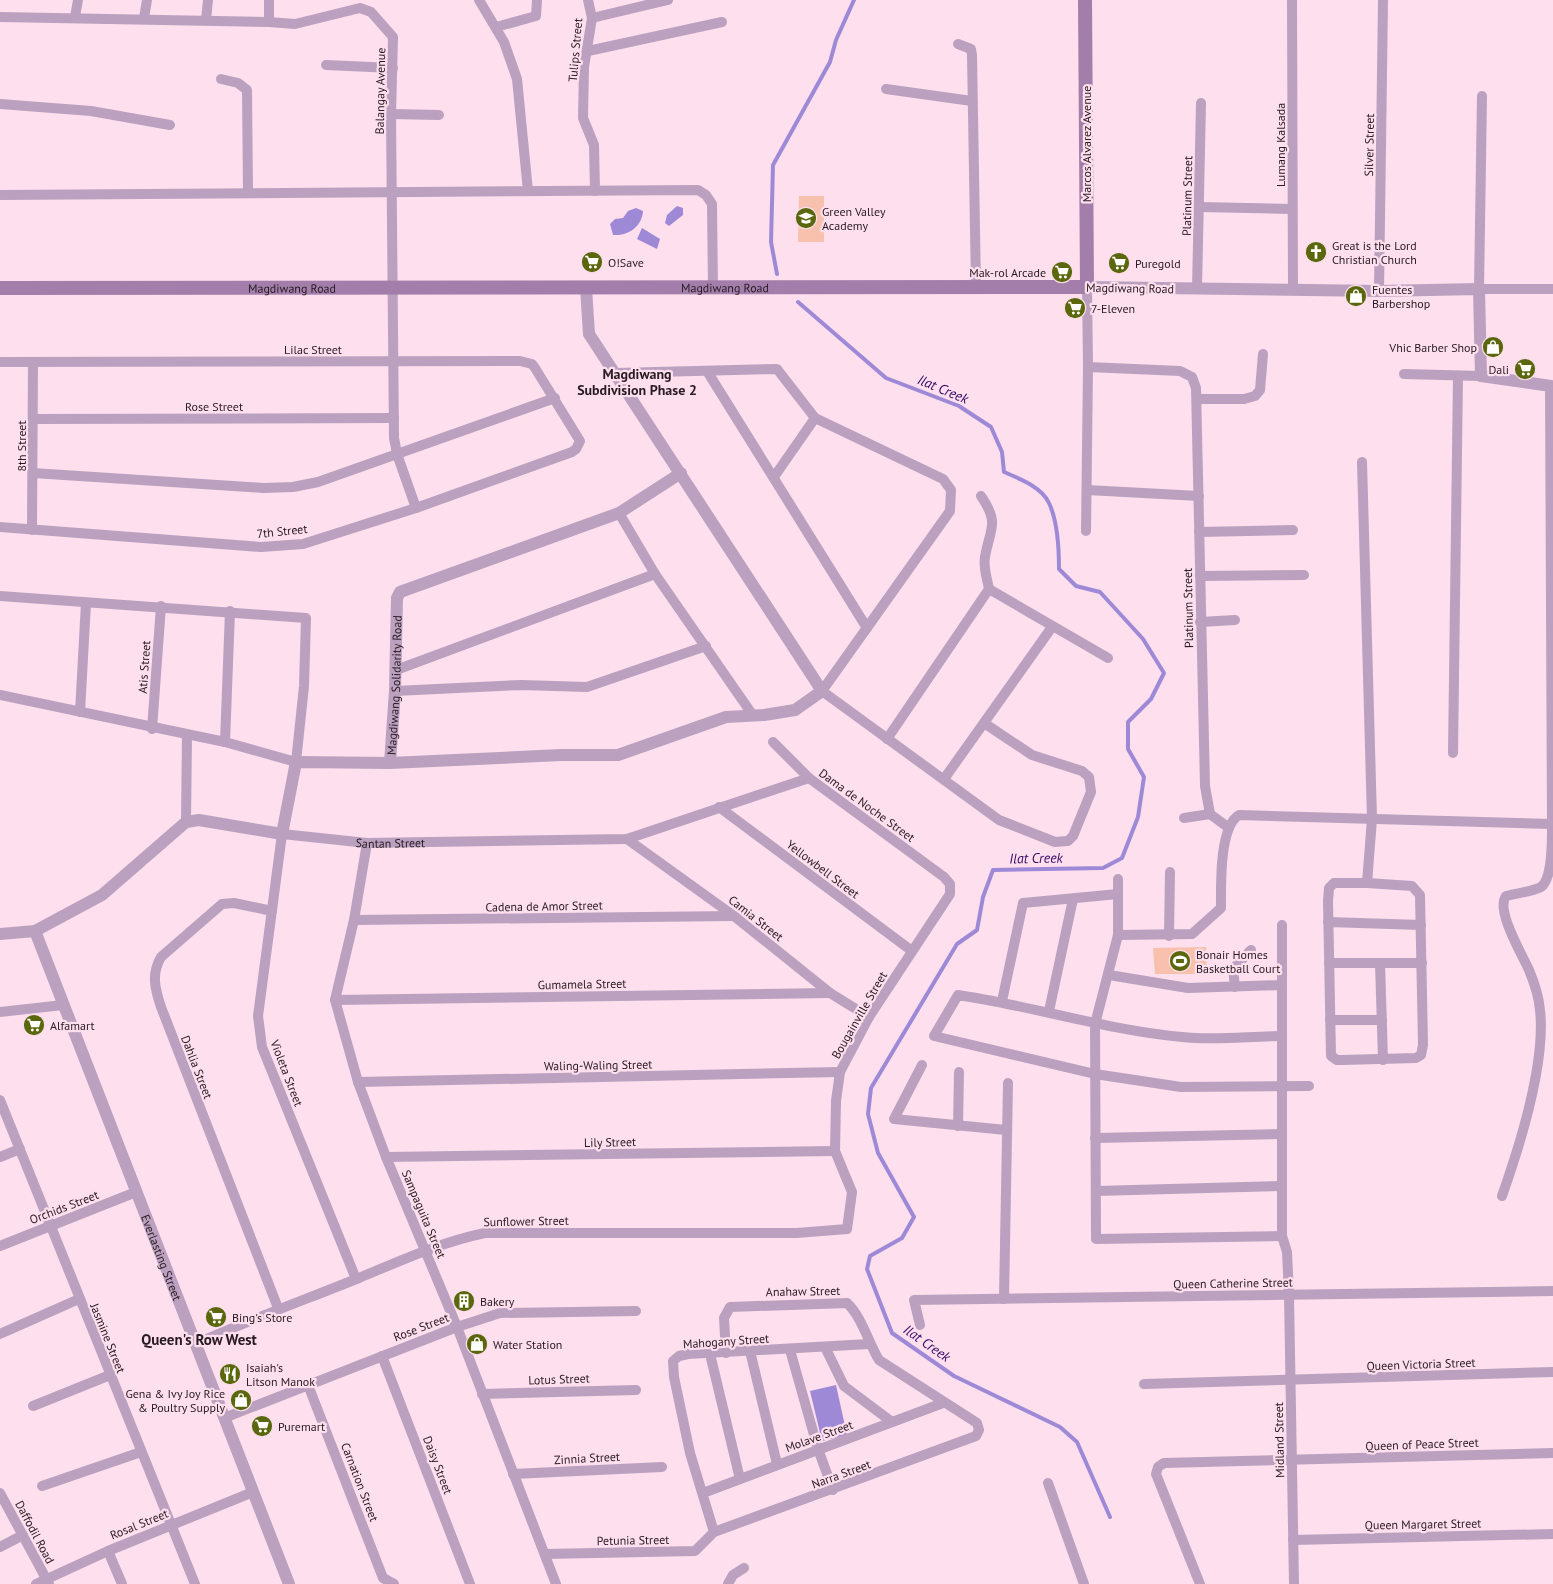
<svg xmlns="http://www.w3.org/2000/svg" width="1553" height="1584" viewBox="0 0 1553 1584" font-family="'PT Sans',sans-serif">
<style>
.green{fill:#f8c1ae}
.water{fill:#9e89d7}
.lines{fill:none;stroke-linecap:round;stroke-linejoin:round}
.stream{stroke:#9e89d7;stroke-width:4}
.minor{stroke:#bba1bf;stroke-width:10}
.tertiary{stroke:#bba1bf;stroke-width:12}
.secondary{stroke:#a47eaa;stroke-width:14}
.labels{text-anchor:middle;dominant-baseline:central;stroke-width:4.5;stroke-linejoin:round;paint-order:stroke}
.street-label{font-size:12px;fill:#281a21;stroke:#fddfed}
.poi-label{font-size:12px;fill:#281a21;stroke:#fddfed;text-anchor:start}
.neighbourhood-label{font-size:14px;font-weight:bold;fill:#281a21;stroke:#fddfed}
.water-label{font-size:14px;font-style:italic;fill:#330967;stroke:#fddfed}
.quarter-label{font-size:15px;font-weight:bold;fill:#281a21;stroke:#fddfed}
</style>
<rect width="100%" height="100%" fill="#fddfed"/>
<g class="green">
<path d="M799,196h25v46h-26z"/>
<path d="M1206,947l1,27h-52l-2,-26z"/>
</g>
<g class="water">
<path d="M677,206l6,2v7l-14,11 -4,-3 2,-8z"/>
<path d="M636,208l7,3c-1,16 -15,25 -30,24l-3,-11 5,-5 8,-1 5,-7z"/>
<path d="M642,228l18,11 -3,10 -20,-10z"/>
<path d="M836,1385l11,50 -25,6 -12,-50z"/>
</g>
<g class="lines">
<g class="stream">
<path d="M777,274l-6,-32 2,-77 57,-103 6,-22 18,-40"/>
<path d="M798,302l88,76 73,28 32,21 11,25 2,20c14,6 38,15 45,31 9,19 10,45 10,66l17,17 24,6 43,47 21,34 -13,26 -23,23v27l16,28 -6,40 -16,41 -19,10 -110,2 -10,27 -6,33 -20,14 -86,144 -3,26 10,39 36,64 -12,21 -32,18 -3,13 25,64 62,43 106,51 17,15 33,75"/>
</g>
<g class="minor">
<path d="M269,0v22"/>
<path d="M479,0l25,42 13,37 11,112"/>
<path d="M588,0l4,18 -8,49 -1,51 11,27 1,46"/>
<path d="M1292,0l1,289"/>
<path d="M0,17l269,5 26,2 65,-16 11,4 22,25 -2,77 3,324 3,16 19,54"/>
<path d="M75,17l3,-17"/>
<path d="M144,18l3,-18"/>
<path d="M592,18l76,-18"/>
<path d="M206,20l2,-20"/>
<path d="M496,27l40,-11 1,-16"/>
<path d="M958,44l13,5 1,6 4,233"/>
<path d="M588,51l134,-29"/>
<path d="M326,65l67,3"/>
<path d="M221,79l17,4 9,7 1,103"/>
<path d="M886,89l86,12"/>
<path d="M1482,96l-3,193h74"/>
<path d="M0,104l91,7 79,14"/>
<path d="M391,114l48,1"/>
<path d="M0,195l698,-5 8,5 6,9 1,84"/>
<path d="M1199,207l93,2"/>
<path d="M1197,289l4,-186"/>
<path d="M1379,291l4,-291"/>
<path d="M0,362l520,-1 12,3 3,4 45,73 -4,8 -4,3 -156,56 -113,36 -42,3 -261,-20"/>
<path d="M1088,367l92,4 12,6 4,11 9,398 5,28 19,14"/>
<path d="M707,371l160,257"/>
<path d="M616,373l161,-4 38,49 128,61 8,11 -1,21 -128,180 177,129 56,22 13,-1 5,-5 18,-44 -2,-15 -7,-6 -50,-16 -48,-32"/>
<path d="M1404,374l77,2"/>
<path d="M1197,399h47l11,-3 5,-6 3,-36"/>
<path d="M34,419l360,-1"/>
<path d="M1362,462l10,357 -5,64"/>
<path d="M33,473l231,15 29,-1 25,-5 237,-84"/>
<path d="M774,477l41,-59"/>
<path d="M1087,490l112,6"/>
<path d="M619,513l36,61 97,140"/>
<path d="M32,530l1,-167"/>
<path d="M1086,531l2,-164 -1,-80"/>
<path d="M1199,532l94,-2"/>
<path d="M1200,576l104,-1"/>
<path d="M989,589l119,69"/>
<path d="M0,596l306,22 -2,68 -8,76 -71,-20 -225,-47"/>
<path d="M1200,622l35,-2"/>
<path d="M396,670l259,-96"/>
<path d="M395,691l126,-6 66,2 119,-41"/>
<path d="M80,712l6,-109"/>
<path d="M152,729l9,-123"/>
<path d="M887,739l102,-150c-2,-11 -6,-21 -4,-32 5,-29 15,-33 -4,-61"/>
<path d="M225,742l5,-131"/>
<path d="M1453,753l5,-377"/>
<path d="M944,779l108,-152"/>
<path d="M719,807l193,144"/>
<path d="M1184,818l26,-4"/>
<path d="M186,822l1,-87"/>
<path d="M627,839l107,77 96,77 39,24"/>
<path d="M367,843l-13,77 -19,80 23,82 28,75 71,170 99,257"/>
<path d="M1118,879v56l-23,89 1,215 186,-3"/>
<path d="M1334,883h33l45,3 8,9 3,150 -2,10 -5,3 -74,2h-5l-6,-4 -3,-155 1,-13z"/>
<path d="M272,911l-38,-8 -12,1 -61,53c-10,17 -6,32 0,50l117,301"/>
<path d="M354,920l380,-4"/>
<path d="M1328,922l93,3"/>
<path d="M1282,925v311l5,16 2,43 5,289"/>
<path d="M1118,935l74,-1 29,-26c0,-22 -2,-81 18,-93l313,9c0,17 1,54 -11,63 -10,5 -24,6 -35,9 -11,14 17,60 23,74 5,12 10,28 11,40 6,54 -20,135 -38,186"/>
<path d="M1169,936l1,-64"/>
<path d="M1329,963h93"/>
<path d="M1380,963l3,97"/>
<path d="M1109,975l79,13 94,-3"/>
<path d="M1235,987l-2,-18 18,-19"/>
<path d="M335,1000l495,-7"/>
<path d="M1002,1001l21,-98 95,-9"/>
<path d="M1049,1011l24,-112"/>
<path d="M0,1012l63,-7"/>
<path d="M1330,1020h52"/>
<path d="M1282,1036c-33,0 -67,5 -100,1 -76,-7 -149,-31 -224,-42l-24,41 161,38 86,13 128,-1"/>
<path d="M922,1065l-28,54 112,11"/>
<path d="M358,1082l482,-10"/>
<path d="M0,1100l195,484"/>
<path d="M958,1126l1,-54"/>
<path d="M1095,1138l187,-4"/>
<path d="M0,1157l20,-8"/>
<path d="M386,1157l449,-6"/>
<path d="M1096,1191l186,-5"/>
<path d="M0,1246l136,-54"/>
<path id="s1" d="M356,1279l-94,-232 -4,-31 24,-182 85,9 260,-4 182,-61"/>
<path d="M1004,1299l4,-216"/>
<path d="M920,1325l-6,-25 639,-9"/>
<path d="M0,1334l79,-35"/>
<path d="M195,1344c55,-24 109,-44 164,-66 41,-17 82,-36 126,-45h312l50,-4 5,-37 -17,-41 1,-50 4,-29 29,-55 81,-123v-10l-6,-7 -135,-99 -36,-36"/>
<path d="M825,1347l19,39 48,36"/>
<path d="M790,1350l28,99 15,41"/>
<path d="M750,1351l27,113"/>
<path d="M710,1354l30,125"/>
<path d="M382,1356l88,228"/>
<path d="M1144,1384l409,-12"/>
<path d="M308,1385l75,193 11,6"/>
<path d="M482,1394l154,-4"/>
<path d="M33,1406l77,-31"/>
<path d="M224,1418l233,-91 43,-14 136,-2"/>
<path d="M513,1474l149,-7"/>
<path d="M1048,1483l36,101"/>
<path d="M42,1486l99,-34"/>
<path d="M0,1493l49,91"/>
<path d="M703,1493l240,-90"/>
<path d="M714,1532l-24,-79 -16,-76 -1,-16 6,-5 9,-2 181,-10"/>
<path d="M1293,1540l260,-6"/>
<path d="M0,1547l23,-12"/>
<path d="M108,1551l14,33"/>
<path d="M545,1554l150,-3 19,-19 262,-96 3,-6 -2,-7 -98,-63c-11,-18 -17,-43 -32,-57l-117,4 -6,11 2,35"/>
<path d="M36,1584l72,-33 145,-59"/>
<path d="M728,1584l5,-9 11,-7"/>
<path d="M1200,1584l-44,-110 2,-7 6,-4 389,-10"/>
</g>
<g class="tertiary">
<path d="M1087,287l292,4 100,-2 2,87 70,10 2,438"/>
<path id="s2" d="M390,763l5,-72 2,-93 3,-6 219,-79 62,-40"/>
<path id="s3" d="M35,931l254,653"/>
<path d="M0,934l35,-3 67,-36 84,-73 13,-2 83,14 14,-72 94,1 171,-8h57l108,-38 38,-2 31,-5 27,-19 -233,-357 -3,-46"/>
</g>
<path class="secondary" id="s4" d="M0,288l1087,-1 -2,-287"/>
</g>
<defs>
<g id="school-disc" transform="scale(1.125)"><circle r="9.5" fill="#5a670c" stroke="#fddfed"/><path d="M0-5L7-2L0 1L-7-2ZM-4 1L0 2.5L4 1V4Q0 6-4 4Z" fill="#fff"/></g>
<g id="church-disc" transform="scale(1.125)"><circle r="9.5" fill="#5a670c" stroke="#fddfed"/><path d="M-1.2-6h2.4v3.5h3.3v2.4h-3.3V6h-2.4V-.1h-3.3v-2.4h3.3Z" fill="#fff"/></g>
<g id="supermarket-disc" transform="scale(1.125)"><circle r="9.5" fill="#5a670c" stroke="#fddfed"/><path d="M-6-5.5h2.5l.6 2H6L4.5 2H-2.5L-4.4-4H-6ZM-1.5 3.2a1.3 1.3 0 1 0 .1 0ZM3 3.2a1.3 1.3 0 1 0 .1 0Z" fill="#fff"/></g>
<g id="shop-disc" transform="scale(1.125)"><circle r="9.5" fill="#5a670c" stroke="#fddfed"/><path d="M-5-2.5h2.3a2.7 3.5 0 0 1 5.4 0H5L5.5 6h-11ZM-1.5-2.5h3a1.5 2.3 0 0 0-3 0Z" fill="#fff"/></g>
<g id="stadium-disc" transform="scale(1.125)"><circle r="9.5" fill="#5a670c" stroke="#fddfed"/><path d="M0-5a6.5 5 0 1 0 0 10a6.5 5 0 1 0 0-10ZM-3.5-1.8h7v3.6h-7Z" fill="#fff"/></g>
<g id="building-disc" transform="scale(1.125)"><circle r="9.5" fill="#5a670c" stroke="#fddfed"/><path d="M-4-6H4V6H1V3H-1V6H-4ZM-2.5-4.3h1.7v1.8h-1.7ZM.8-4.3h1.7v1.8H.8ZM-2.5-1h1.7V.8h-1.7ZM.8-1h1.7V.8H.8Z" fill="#fff"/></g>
<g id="restaurant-disc" transform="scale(1.125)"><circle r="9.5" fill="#5a670c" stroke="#fddfed"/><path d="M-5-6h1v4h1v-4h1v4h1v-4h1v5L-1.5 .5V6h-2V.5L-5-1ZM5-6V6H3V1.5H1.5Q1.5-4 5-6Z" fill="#fff"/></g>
</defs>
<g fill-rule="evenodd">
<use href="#school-disc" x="806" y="218"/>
<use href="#church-disc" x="1316" y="252"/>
<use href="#supermarket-disc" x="592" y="262"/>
<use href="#supermarket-disc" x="1119" y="263"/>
<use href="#supermarket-disc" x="1062" y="272"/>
<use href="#shop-disc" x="1356" y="296"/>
<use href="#supermarket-disc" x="1075" y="308"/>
<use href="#shop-disc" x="1493" y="347"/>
<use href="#supermarket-disc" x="1525" y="369"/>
<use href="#stadium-disc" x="1180" y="961"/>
<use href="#supermarket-disc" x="34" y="1025"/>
<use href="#building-disc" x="464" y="1301"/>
<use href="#supermarket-disc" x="216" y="1317"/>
<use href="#shop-disc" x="477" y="1344"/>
<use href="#restaurant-disc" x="230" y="1374"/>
<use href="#shop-disc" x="241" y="1400"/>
<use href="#supermarket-disc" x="262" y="1426"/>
</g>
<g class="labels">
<g class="street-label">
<text transform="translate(575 50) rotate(-85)">Tulips Street</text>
<text transform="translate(380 91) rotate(-89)">Balangay Avenue</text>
<text transform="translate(1086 144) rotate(-90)">Marcos Alvarez Avenue</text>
<text transform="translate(1280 145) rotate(-90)">Lumang Kalsada</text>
<text transform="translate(1369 145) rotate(-89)">Silver Street</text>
<text transform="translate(1187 196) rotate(-89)">Platinum Street</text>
<text stroke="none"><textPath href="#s4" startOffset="292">Magdiwang Road</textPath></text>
<text stroke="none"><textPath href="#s4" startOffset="725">Magdiwang Road</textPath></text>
<text transform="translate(1130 288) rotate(1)">Magdiwang Road</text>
<text x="313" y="349">Lilac Street</text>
<text x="214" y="406">Rose Street</text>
<text transform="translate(21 446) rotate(-90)">8th Street</text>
<text transform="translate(282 531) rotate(-6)">7th Street</text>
<text transform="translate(1188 608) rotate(-91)">Platinum Street</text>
<text transform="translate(144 667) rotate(-86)">Atis Street</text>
<text stroke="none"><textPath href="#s2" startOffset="78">Magdiwang Solidarity Road</textPath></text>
<text transform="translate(867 805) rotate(36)">Dama de Noche Street</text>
<text stroke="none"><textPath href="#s1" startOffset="574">Santan Street</textPath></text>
<text transform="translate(823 869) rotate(37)">Yellowbell Street</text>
<text transform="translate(544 906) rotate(-1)">Cadena de Amor Street</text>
<text transform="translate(756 918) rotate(38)">Camia Street</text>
<text transform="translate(582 984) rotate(-1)">Gumamela Street</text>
<text transform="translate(859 1015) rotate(-60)">Bougainville Street</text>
<text transform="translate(598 1065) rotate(-1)">Waling-Waling Street</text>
<text transform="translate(197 1067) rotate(69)">Dahlia Street</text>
<text transform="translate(287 1073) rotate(69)">Violeta Street</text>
<text transform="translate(610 1142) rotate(-1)">Lily Street</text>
<text transform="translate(64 1207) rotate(-21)">Orchids Street</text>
<text transform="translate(424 1214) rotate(67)">Sampaguita Street</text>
<text transform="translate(526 1221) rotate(-1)">Sunflower Street</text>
<text stroke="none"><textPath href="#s3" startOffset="350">Everlasting Street</textPath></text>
<text transform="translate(1233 1283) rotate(-1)">Queen Catherine Street</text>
<text transform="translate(803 1291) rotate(-1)">Anahaw Street</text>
<text transform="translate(421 1327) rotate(-21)">Rose Street</text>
<text transform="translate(108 1338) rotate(68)">Jasmine Street</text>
<text transform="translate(726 1341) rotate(-4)">Mahogany Street</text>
<text transform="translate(1421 1364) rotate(-2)">Queen Victoria Street</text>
<text transform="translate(559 1379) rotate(-2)">Lotus Street</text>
<text transform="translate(819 1436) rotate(-20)">Molave Street</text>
<text transform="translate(1279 1440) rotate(-91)">Midland Street</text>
<text transform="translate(1422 1444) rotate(-2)">Queen of Peace Street</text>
<text transform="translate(587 1458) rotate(-3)">Zinnia Street</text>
<text transform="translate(438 1465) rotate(69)">Daisy Street</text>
<text transform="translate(841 1474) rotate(-20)">Narra Street</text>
<text transform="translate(360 1482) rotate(69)">Carnation Street</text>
<text transform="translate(139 1524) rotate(-22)">Rosal Street</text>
<text transform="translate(1423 1524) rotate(-1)">Queen Margaret Street</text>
<text transform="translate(35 1532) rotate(62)">Daffodil Road</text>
<text transform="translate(633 1540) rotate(-1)">Petunia Street</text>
</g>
<g class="poi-label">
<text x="822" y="211">Green Valley<tspan x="822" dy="14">Academy</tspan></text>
<text x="1332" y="245">Great is the Lord<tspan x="1332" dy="14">Christian Church</tspan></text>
<text x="608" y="262">O!Save</text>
<text x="1135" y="263">Puregold</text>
<text x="1046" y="272" text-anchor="end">Mak-rol Arcade</text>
<text x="1372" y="289">Fuentes<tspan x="1372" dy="14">Barbershop</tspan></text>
<text x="1091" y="308">7-Eleven</text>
<text x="1477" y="347" text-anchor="end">Vhic Barber Shop</text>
<text x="1509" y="369" text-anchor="end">Dali</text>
<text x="1196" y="954">Bonair Homes<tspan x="1196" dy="14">Basketball Court</tspan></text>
<text x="50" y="1025">Alfamart</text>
<text x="480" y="1301">Bakery</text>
<text x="232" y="1317">Bing's Store</text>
<text x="493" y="1344">Water Station</text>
<text x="246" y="1367">Isaiah's<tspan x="246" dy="14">Litson Manok</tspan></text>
<text x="225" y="1393" text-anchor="end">Gena &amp; Ivy Joy Rice<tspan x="225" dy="14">&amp; Poultry Supply</tspan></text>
<text x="278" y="1426">Puremart</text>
</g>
<g class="neighbourhood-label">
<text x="637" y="374">Magdiwang<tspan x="637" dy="16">Subdivision Phase 2</tspan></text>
</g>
<g class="water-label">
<text transform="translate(943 389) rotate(23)">Ilat Creek</text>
<text transform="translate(1036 858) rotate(-1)">Ilat Creek</text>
<text transform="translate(927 1343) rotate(35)">Ilat Creek</text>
</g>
<g class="quarter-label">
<text x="199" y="1339">Queen's Row West</text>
</g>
</g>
</svg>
